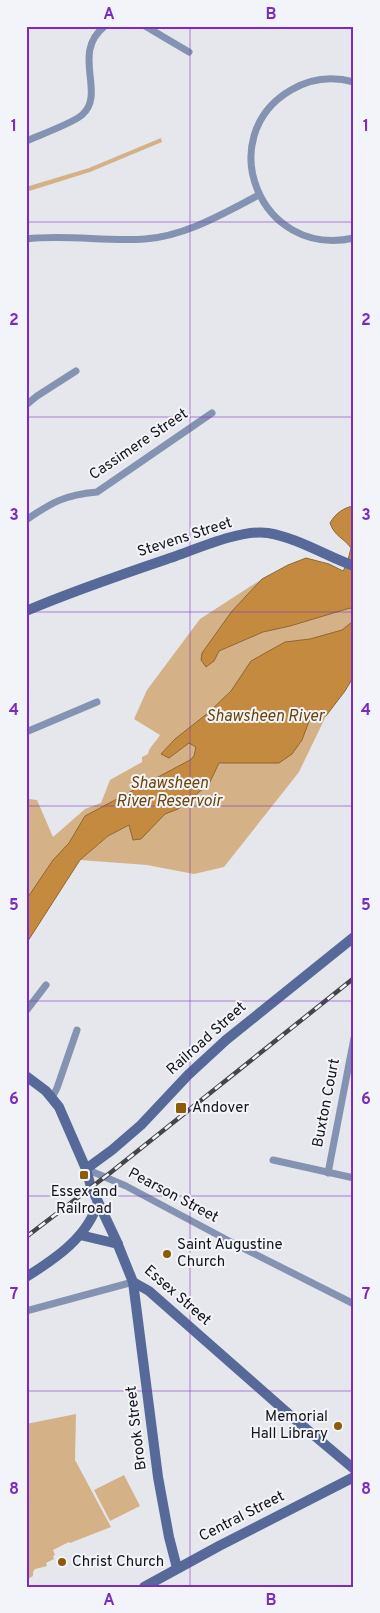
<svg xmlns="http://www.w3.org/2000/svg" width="380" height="1613" viewBox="0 0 380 1613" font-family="Overpass,sans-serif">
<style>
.green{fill:#d5b187}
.water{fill:#c48a40;stroke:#8f6733}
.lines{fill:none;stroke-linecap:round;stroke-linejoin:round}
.minor{stroke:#8593b3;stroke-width:7}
.secondary{stroke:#576998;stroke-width:10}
.rail-casing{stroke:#434548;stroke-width:4.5}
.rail{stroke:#f2f4fa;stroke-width:2.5;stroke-dasharray:8;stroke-linecap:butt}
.grid{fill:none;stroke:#7b2cbf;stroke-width:1;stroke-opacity:0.55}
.poi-dot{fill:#8d5a06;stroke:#f2f4fa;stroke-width:2}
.labels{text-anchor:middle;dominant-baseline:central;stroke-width:4;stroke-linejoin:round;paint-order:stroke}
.street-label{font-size:15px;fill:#131416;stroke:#f2f4fa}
.poi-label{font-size:15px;fill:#131416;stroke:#f2f4fa;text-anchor:start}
.water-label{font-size:16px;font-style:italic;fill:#694307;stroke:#f2f4fa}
.neatline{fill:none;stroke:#7b2cbf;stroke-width:2}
.grid-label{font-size:16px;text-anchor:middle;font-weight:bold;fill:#7b2cbf}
</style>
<rect width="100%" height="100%" fill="#e5e7ed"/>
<g class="green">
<path d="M161,138l1,4 -72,30 -64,20v-5l63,-19z"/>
<path d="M262,579l-9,16 101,9v27l-19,6 -50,5 -74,98 -26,27 -20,15 -139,125v-106l3,-2 8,1 16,37 32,-28 16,-6 9,-23 32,-18v-5l6,-3c1,-7 8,-12 12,-19l-26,-16 13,-29 53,-71z"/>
<path d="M298,704l28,12 -27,56 -75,95 -30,7 -47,-9 -67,-5 28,-24 23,-12 98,-82z"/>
<path d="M76,1414l-1,46 36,67 -41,16 -1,-1 -16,8 2,5 -2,1 1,3 -8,4 1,3 -12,3 -2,3v4l-7,4v-156z"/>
<path d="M124,1475l16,31 -30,15 -16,-31z"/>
</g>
<g class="water">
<path d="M354,506v105l-4,-3 -60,18 -27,6 -44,19 -5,10 -8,6 -5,-7 1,-7 30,-42 30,-32 26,-14 18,-7 23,6 14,7 4,-7 4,-16c-8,-11 -16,-11 -21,-25 5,-9 14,-16 24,-17z"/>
<path d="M354,618v58l-9,15 -19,25 -13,-5 -11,29 -10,14 -13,9h-60l-10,21 -31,25 -13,5 -24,25 -8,1 -4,-15 -21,11 -28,24 -54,84v-44l27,-40 16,-17 16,-27 105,-56 4,-4 2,-9 -7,-4 -20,15 -8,-4 14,-15 33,-26 23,-22 20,-30 34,-19 25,-3 32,-9 10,-8z"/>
</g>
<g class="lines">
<g class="minor">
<path d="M145,26l44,26"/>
<path d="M354,82c-22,-6 -43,-4 -63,8 -79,46 -32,169 63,148"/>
<path d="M26,141c14,-6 47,-18 56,-26 25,-22 -12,-62 23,-89"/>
<path d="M26,239c40,-5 80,3 119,0 41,-3 79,-26 114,-44"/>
<path d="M26,405l11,-9 39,-25"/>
<path d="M26,520c26,-18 39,-25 71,-28l115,-79"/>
<path d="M26,732l71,-30"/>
<path d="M26,1011l20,-26"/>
<path d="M52,1098l5,-10 20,-58"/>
<path d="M273,1160l81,18"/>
<path d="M86,1169l40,17 105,56 123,62"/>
<path d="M328,1173l26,-135"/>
<path d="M26,1311l107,-29"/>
</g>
<g class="secondary">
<path d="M26,611c49,-21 100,-38 150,-55 25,-9 67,-27 92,-23 30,5 58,23 86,33"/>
<path d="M26,1076l20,15 13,16 27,62 5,18 25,53 17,42 25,195 11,60 8,31"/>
<path d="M86,1169l26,-19 29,-25 47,-50 38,-35 128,-103"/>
<path d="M80,1235l38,9"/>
<path d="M26,1277c29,-18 62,-40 72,-75"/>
<path d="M133,1282l16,9 142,125 63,53"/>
<path d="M144,1587l75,-41 135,-69"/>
</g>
<g class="rail-casing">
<path id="rail" d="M26,1237l84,-64 244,-195"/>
</g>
<use href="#rail" class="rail"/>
</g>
<path class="grid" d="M190,26v1561M26,222h328M26,417h328M26,612h328M26,806h328M26,1001h328M26,1196h328M26,1391h328"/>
<g class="poi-dot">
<rect x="175" y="1102" width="12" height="12" rx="2.5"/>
<rect x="79" y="1170" width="10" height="10" rx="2.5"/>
<circle cx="167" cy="1254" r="5"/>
<circle cx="338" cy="1426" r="5"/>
<circle cx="62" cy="1562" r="5"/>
</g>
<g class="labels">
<g class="street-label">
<text transform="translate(139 445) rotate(-34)">Cassimere Street</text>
<text transform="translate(185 538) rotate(-18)">Stevens Street</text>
<text transform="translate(207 1039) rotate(-42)">Railroad Street</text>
<text transform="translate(327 1103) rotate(-79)">Buxton Court</text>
<text transform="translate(173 1196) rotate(28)">Pearson Street</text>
<text transform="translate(177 1296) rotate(41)">Essex Street</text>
<text transform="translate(137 1428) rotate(-97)">Brook Street</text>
<text transform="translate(242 1517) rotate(-27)">Central Street</text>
</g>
<g class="poi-label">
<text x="192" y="1108">Andover</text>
<text x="84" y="1192" text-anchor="middle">Essex and<tspan x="84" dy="17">Railroad</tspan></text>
<text x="177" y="1245">Saint Augustine<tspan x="177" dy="17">Church</tspan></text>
<text x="328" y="1417" text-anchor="end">Memorial<tspan x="328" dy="17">Hall Library</tspan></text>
<text x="72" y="1562">Christ Church</text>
</g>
<g class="water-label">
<text x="265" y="717">Shawsheen River</text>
<text x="169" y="784">Shawsheen<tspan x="169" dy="18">River Reservoir</tspan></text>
</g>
</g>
<rect width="380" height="1613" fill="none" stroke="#f2f4fa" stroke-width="55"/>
<rect x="28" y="28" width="324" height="1558" class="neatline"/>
<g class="grid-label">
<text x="109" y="19">A</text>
<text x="271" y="19">B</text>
<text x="14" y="131">1</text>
<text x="366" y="131">1</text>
<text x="14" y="325">2</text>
<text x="366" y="325">2</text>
<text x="14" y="520">3</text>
<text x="366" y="520">3</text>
<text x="14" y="715">4</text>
<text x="366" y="715">4</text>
<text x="14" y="910">5</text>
<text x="366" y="910">5</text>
<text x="14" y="1104">6</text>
<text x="366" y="1104">6</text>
<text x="14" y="1299">7</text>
<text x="366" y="1299">7</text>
<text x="14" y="1494">8</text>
<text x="366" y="1494">8</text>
<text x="109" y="1605">A</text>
<text x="271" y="1605">B</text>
</g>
</svg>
